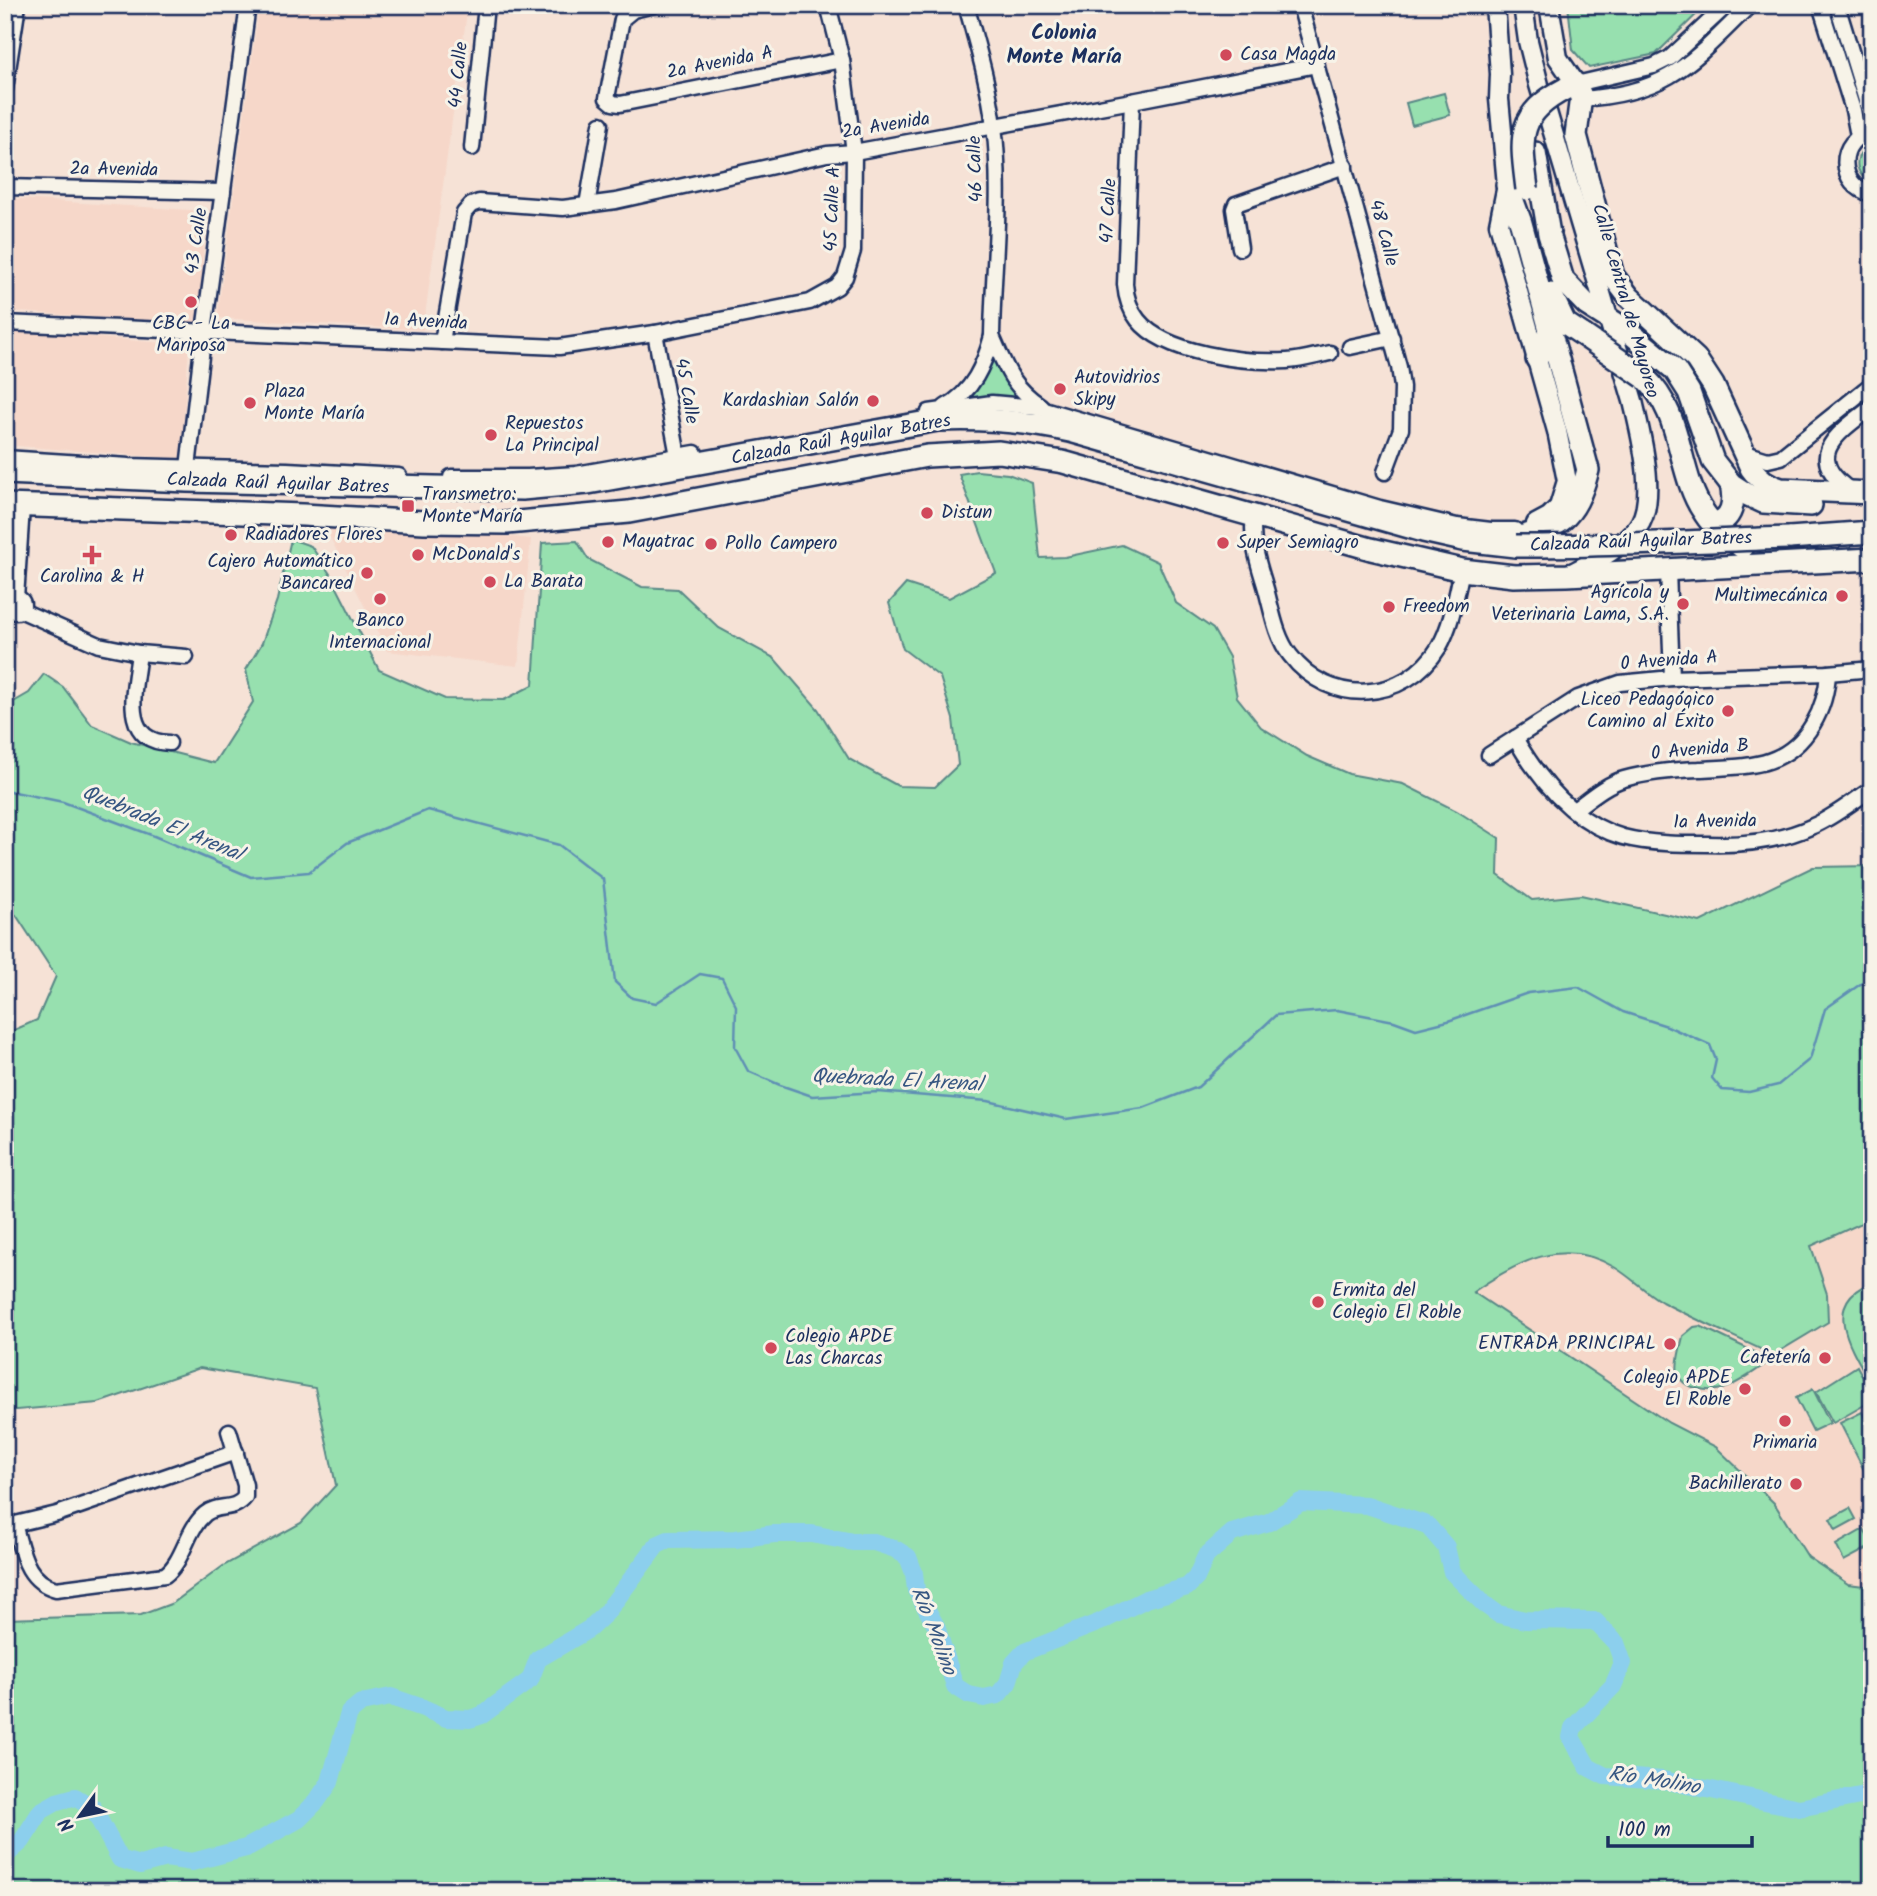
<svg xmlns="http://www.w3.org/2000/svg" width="1877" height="1896" viewBox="0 0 1877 1896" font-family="Kalam,sans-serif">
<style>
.built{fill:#f6d7c9}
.green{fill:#97e0af;stroke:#598886;stroke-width:2}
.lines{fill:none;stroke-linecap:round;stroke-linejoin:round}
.stream{stroke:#5f8fb4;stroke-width:2.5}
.river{stroke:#8ccfed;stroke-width:18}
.minor-casing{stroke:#1b2f5e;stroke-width:19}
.major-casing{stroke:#1b2f5e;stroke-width:23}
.highway-casing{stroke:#1b2f5e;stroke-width:26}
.minor{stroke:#f7f3e8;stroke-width:14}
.major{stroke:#f7f3e8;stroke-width:18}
.highway{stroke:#f7f3e8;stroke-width:21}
.highway-bridge-casing{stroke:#1b2f5e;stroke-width:26;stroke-linecap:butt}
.highway-bridge{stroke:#f7f3e8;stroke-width:21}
.poi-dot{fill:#d1495b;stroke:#f7f3e8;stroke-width:2.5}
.labels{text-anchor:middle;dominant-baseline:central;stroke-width:6;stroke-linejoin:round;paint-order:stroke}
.poi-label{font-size:19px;fill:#1b2f5e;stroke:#f7f3e8;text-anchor:start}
.street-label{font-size:19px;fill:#1b2f5e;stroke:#f7f3e8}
.neighbourhood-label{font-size:21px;font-weight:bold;fill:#1b2f5e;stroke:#f7f3e8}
.water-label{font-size:21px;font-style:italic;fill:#375782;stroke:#f7f3e8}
</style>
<rect width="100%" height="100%" fill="#f6e2d6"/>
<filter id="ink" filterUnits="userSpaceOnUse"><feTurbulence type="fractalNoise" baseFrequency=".0143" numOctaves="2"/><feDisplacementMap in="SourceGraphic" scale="14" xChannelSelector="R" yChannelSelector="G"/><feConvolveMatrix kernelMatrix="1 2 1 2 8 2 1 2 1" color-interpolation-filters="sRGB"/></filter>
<g filter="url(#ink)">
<g class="built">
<path d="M259,5h209l-45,325 -206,-12z"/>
<path d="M5,198l201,13 -7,113 -194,-13z"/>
<path d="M5,330l184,15 -8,114 -176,-14z"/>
<path d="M333,517l198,22 -13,127 -131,-15 -57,-114z"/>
<path d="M1866,1221l6,1v365l-24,-3 -40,-27 -34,-54 -58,-56 -47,-24 -197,-131 44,-27 44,-13 33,4 24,13 43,32 167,-7 -16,-48z"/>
</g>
<g class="green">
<path d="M1568,5h138l-50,49 -67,14 -16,-18z"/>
<path d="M1444,93l6,22 -38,10 -6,-22z"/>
<path d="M1872,144v39c-19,-8 -20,-31 0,-39z"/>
<path d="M992,336l38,65 -73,2z"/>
<path d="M977,471l31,3 24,9 8,75 25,-1 57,-12 36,17 18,41 37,26 16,28 8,40 24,30 46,29 42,18 54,10 54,27 42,27 -1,37 34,25 49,-5 119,27 113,-55 59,-1v356l-6,-1 -55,25 16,48 1,28 -55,33c-37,-18 -75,-34 -111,-53 -17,-10 -31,-25 -48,-35 -52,-30 -96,-6 -141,25l196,131 47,24 58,56 34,54 40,27 24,3v304h-1867v-272l136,-4 32,-12 50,-37 78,-43 35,-38 -21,-97 -115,-20 -102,35 -93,8v-377l32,-14 19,-44 -40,-61 -11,-1v-207l24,-14 15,-19 19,13 29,38 39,17 83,21 39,-61 -7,-32 16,-27 15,-43 14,-61 20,7 19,28 49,96 66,29 59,1 29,-15 9,-142 35,-2 11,18 54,28 36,2 41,39 55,30 44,51 31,50 49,27 37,1 23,-22 -5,-46 -13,-42 -37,-28 -14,-46 17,-19 43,14 47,-25 -37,-99z"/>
<path d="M1868,1284h4v101c-17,-31 -53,-80 -4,-101z"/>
<path d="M1700,1326l63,30 3,8c-13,8 -29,21 -44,25 -13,3 -40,0 -44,-15 -3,-11 3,-27 5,-38l11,-9z"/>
<path d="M1857,1366l15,28v15l-4,-6 -35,20 -17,-31z"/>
<path d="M1813,1389l17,34 -17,8 -17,-33z"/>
<path d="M1862,1412l10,21v40l-5,3 -27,-53z"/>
<path d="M1850,1508l6,11 -20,11 -6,-11z"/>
<path d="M1864,1529l8,17 -28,15 -8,-16z"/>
</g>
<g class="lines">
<path class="stream" d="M5,790l58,12 91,34 97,41 58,-5 38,-29 81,-33 131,35 44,34 12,103 17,16 24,5 44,-29 22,4 14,28 -1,41 13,24 32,14 32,11 66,-4 110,9 78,18 77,-11 55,-21 78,-72 61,-5 57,11 22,8 32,-8 80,-28 50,-6 45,25 44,14 43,19 6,15 -4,18 10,12 27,2 29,-7 32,-26 15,-50 37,-26h10"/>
<path class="river" d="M5,1856l17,-15 19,-30 16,-9 18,-5 18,11 27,51 20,6 26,-7 26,4 54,-14 53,-29 17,-17 14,-20 19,-69 12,-10 30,-6 32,11 23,10 24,1 12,-4 48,-35 8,-21 51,-30 17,-16 51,-68 11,-5 67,-1 39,-5h38l41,8h21l21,7 13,8 6,16 2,17 20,36 19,60 14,9 15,3 14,-3 10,-12 6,-20 10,-11 76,-30 46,-23 41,-12 9,-9 10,-22 26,-23 37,-11 32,-20 66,3 60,20 19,22 6,25 32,32 14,10 27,6 70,1 21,22 7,20 -10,23 -40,42 -2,9 17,30 17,9 58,4 136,28 66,-13h7"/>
<g class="minor-casing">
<g id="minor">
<path d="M654,5l-21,5 -11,9 -15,79 6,5 7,1 222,-44"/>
<path d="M1300,5l99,362 3,20 -1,42 -16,43"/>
<path d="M1820,5l33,105 5,26"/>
<path d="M1837,5l35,115"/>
<path d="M1576,84l78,-18 16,-8 57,-53"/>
<path d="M5,89l13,-84"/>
<path d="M1580,99c88,-5 111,-36 170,-94"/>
<path d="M1132,101l-7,183c1,13 5,26 13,36 27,34 107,43 149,41 15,-1 28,-5 43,-8"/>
<path d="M1872,132c-36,6 -35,55 0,62"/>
<path d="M472,148l14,-143"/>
<path d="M5,187l218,5"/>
<path d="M587,205l14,-81"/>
<path d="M1240,248l-6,-39 2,-5 109,-38"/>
<path d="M5,323l554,24 96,-14 155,-31 27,-15 8,-10 8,-26 1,-99 -12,-92 -14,-55"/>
<path d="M655,333l23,123"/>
<path d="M992,336c13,30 20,51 49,70"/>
<path d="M442,342l22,-129 7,-8 8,-3 84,6 53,-7 211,-47 27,-2 278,-51 185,-36"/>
<path d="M1350,347l42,-9"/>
<path d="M945,407c28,-15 39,-42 47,-71 1,-70 11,-141 2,-210 -5,-41 -17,-81 -28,-121"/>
<path d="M929,412l63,-9 45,4 343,101 77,18 34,4h24"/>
<path d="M1742,452l26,8 13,-3 91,-73"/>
<path d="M5,458l124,8 158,4 112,6"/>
<path d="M187,476l17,-145 44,-326"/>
<path d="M451,477h77l48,-3 119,-21"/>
<path d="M1853,492c-53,-35 -15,-59 19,-85"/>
<path d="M1254,516c-4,25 5,49 12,73 6,22 10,48 24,66 39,52 115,48 149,-8 13,-23 17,-51 23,-77"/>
<path d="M1668,570l4,108"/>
<circle cx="16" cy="605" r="7"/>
<path d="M16,598l6,-91"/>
<path d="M20,610l79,35 40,8 47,4"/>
<path d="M139,653c-4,35 -20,88 30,90"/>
<path d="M1515,738c24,42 59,85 108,99 27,7 57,7 85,7 35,1 73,-3 105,-18 21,-9 40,-25 59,-37"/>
<path d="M1489,755l89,-57 42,-15 52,-5 156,-5 44,-4"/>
<path d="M1574,810c15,-11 32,-26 50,-31 25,-7 50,-9 75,-10 46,-3 87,1 114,-45 9,-15 14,-33 15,-51"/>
<path d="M14,1524c8,26 11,57 42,65l109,-14c19,-14 21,-45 40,-61 13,-11 29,-2 40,-17v-12l-16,-54"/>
<path d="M7,1526l50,-12 179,-62"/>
</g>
</g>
<g class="major-casing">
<g id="major">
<path d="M1495,5l5,69 -1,25 8,86 -8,39 58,207 10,50 -8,26 -10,10 -13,7"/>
<path d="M1523,5l5,36 11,44 94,316c7,31 26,100 4,127 -16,21 -44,34 -67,46"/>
<path d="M1549,5l9,53 18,26"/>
</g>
</g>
<g class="highway-casing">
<g id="highway">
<path d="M1565,89l11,-5 5,12 -5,39 37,141 16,21 67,62 17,26 38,83c8,11 16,17 30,21l91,4"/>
<path d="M1535,153l14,81 14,46 24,25 41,26 47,39 14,22 24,69 18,23 17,11 15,7 48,3"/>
<path d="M1551,294l14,29 18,12"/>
<path d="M1537,359l13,-28"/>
<path d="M1644,377c41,38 32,96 61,137 9,14 23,23 37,33"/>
<path d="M5,473l182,8 335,8 66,-6 350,-63c46,-2 87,1 132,11l353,100 40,9 53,6"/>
<path d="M5,505l298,10 121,7 83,1 122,-11 298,-56 72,-4 64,10 308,87 91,21 52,6 53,-1 305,-16"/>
<path d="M1713,524c20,-4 22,-22 18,-40"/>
<path d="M1789,538l83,-6"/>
<path d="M1498,543c55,-16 74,-13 90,-73l-67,-247 -14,-38"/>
</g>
</g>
<use href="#minor" class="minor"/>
<use href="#major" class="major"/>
<use href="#highway" class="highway"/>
<g class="highway-bridge-casing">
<g id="highway-bridge">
<path d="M1527,189c-6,-50 -12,-74 38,-100"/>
<path d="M1583,335l61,42"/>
<path d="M1516,546c91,0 182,-5 273,-8"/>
</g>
</g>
<use href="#highway-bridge" class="highway-bridge"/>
</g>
</g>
<g class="poi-dot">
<circle cx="1226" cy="55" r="7"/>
<circle cx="191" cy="302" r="7"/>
<circle cx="1060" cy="389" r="7"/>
<circle cx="873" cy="401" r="7"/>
<circle cx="250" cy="403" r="7"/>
<circle cx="491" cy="435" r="7"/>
<rect x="401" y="499" width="14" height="14" rx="3.5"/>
<circle cx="927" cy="513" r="7"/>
<circle cx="231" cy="535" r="7"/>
<circle cx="608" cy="542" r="7"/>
<circle cx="1223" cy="543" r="7"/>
<circle cx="711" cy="544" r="7"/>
<path d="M88.5 544.5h7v7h7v7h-7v7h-7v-7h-7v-7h7z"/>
<circle cx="418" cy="555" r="7"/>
<circle cx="367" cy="573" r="7"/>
<circle cx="490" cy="582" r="7"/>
<circle cx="1842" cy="596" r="7"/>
<circle cx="380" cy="599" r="7"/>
<circle cx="1683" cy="604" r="7"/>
<circle cx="1389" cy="607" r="7"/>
<circle cx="1728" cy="711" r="7"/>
<circle cx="1318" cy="1302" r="7"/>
<circle cx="1670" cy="1344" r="7"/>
<circle cx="771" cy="1348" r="7"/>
<circle cx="1825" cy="1358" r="7"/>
<circle cx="1745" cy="1389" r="7"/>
<circle cx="1785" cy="1421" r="7"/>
<circle cx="1796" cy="1484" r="7"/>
</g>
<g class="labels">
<g class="poi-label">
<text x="1240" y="55">Casa Magda</text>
<text x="191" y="324" text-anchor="middle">CBC - La<tspan x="191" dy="22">Mariposa</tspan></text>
<text x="1074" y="378">Autovidrios<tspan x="1074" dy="22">Skipy</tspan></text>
<text x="264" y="392">Plaza<tspan x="264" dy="22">Monte María</tspan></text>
<text x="859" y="401" text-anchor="end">Kardashian Salón</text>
<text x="505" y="424">Repuestos<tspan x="505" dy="22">La Principal</tspan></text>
<text x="422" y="495">Transmetro:<tspan x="422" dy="22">Monte María</tspan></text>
<text x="941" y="513">Distun</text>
<text x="245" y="535">Radiadores Flores</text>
<text x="622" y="542">Mayatrac</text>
<text x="1237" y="543">Super Semiagro</text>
<text x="725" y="544">Pollo Campero</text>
<text x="432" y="555">McDonald's</text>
<text x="353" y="562" text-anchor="end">Cajero Automático<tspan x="353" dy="22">Bancared</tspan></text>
<text x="92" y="577" text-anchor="middle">Carolina &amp; H</text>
<text x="504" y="582">La Barata</text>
<text x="1669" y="593" text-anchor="end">Agrícola y<tspan x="1669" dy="22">Veterinaria Lama, S.A.</tspan></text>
<text x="1828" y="596" text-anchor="end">Multimecánica</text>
<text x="1403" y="607">Freedom</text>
<text x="380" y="621" text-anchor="middle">Banco<tspan x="380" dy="22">Internacional</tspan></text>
<text x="1714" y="700" text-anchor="end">Liceo Pedagógico<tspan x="1714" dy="22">Camino al Éxito</tspan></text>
<text x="1332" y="1291">Ermita del<tspan x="1332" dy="22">Colegio El Roble</tspan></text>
<text x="785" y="1337">Colegio APDE<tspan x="785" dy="22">Las Charcas</tspan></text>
<text x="1656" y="1344" text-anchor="end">ENTRADA PRINCIPAL</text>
<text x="1811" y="1358" text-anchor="end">Cafetería</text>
<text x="1731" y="1378" text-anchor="end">Colegio APDE<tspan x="1731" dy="22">El Roble</tspan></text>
<text x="1785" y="1443" text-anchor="middle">Primaria</text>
<text x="1782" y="1484" text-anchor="end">Bachillerato</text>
</g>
<g class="street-label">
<text transform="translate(720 63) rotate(-11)">2a Avenida A</text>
<text transform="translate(459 75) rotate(-85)">44 Calle</text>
<text transform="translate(886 126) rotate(-9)">2a Avenida</text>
<text transform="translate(976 169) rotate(-92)">46 Calle</text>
<text transform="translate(114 170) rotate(1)">2a Avenida</text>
<text transform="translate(833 209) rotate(-88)">45 Calle A</text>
<text transform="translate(1109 211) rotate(-87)">47 Calle</text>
<text transform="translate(1383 233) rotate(75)">48 Calle</text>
<text transform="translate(197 241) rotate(-82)">43 Calle</text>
<text transform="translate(1625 301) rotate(74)">Calle Central de Mayoreo</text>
<text transform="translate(426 322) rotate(3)">1a Avenida</text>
<text transform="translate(686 391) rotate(80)">45 Calle</text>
<text transform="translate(841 440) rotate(-10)">Calzada Raúl Aguilar Batres</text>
<text transform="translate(278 484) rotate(2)">Calzada Raúl Aguilar Batres</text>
<text transform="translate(1641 542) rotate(-2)">Calzada Raúl Aguilar Batres</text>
<text transform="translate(1669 661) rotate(-4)">0 Avenida A</text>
<text transform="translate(1700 750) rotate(-5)">0 Avenida B</text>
<text transform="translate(1715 822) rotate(-1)">1a Avenida</text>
</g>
<g class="neighbourhood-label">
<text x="1064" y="33">Colonia<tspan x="1064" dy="24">Monte María</tspan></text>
</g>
<g class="water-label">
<text transform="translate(162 824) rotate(22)">Quebrada El Arenal</text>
<text transform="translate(897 1081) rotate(3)">Quebrada El Arenal</text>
<text transform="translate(933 1631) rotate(69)">Río Molino</text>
<text transform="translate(1654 1781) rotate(9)">Río Molino</text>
</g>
</g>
<rect width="1877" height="1896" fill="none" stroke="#f7f3e8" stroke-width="28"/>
<rect x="14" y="14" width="1849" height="1868" fill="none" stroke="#1b2f5e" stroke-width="2.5" filter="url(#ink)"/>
<g transform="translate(80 1816) rotate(237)" stroke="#f7f3e8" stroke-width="5" paint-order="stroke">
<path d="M0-5L12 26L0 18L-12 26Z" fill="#1b2f5e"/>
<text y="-10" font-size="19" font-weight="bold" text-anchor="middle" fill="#1b2f5e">N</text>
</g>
<path d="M1608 1836v10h144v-10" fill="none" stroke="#1b2f5e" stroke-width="3.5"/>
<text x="1618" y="1836" font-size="21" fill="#1b2f5e" stroke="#f7f3e8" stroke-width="5" paint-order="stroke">100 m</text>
</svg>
